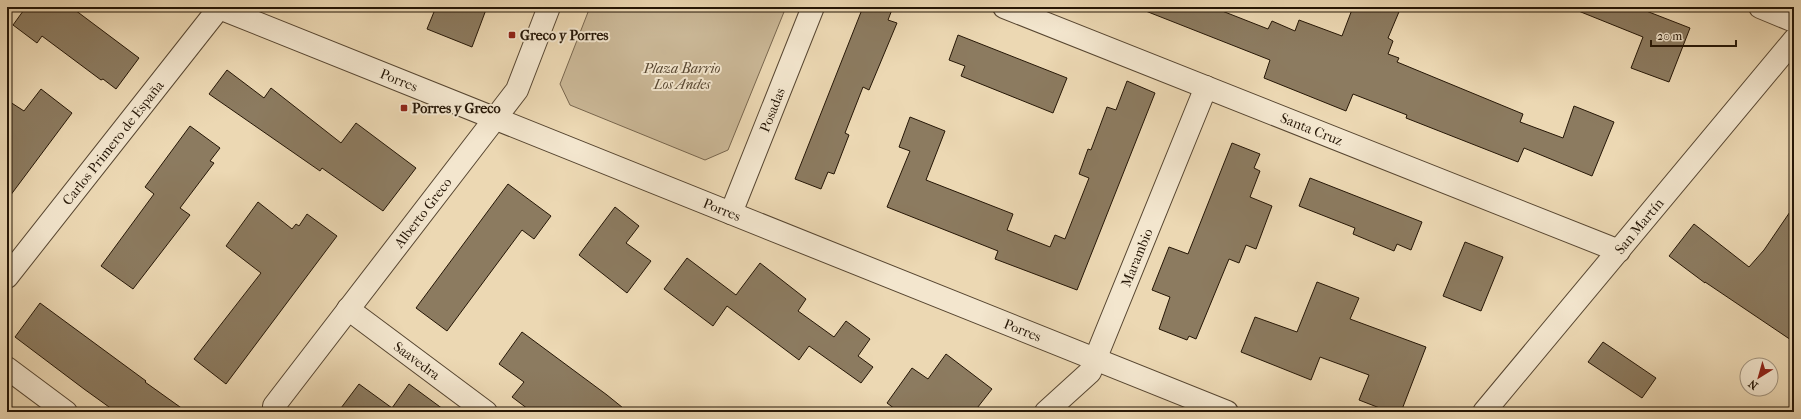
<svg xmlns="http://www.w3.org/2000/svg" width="1801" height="419" viewBox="0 0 1801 419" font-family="'IM FELL French Canon',serif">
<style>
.green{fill:#cab796;stroke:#78664e}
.building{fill:#8c7b60;stroke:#251606}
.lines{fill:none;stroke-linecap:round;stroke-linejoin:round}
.minor-casing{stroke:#574631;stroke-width:24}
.tertiary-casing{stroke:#574631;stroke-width:24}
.minor{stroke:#f3e6ce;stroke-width:22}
.tertiary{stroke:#f3e6ce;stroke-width:22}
.poi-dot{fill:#8f2418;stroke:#f3e6ce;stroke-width:1.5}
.labels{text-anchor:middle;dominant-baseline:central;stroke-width:4;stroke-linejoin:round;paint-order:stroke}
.poi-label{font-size:14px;font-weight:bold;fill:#251606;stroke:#f3e6ce;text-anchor:start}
.park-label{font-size:14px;font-style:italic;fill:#574631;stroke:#f3e6ce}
.street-label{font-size:14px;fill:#251606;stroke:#f3e6ce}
</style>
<rect width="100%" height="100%" fill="#ecd8b3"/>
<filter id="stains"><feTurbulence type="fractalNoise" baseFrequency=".005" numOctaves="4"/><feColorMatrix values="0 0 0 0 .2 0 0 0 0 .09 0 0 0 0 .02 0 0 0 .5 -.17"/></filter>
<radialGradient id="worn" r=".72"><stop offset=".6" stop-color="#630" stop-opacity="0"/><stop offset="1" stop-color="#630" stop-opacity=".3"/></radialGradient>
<path class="green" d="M590,7h196l-58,143 -23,10 -135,-55 -10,-21z"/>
<g class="building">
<path d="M26,7h45l68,51 -23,31 -13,-10 -2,1 -59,-44 -5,7 -24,-18z"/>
<path d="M436,7h51l-15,40 -45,-18z"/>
<path d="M863,7h30l-5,13 9,3 -28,67 -6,-3 -18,46 4,2 -15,39 -6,-2 -7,17 -26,-10z"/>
<path d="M1138,7h74l56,22 4,-8 23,10 4,-11 43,16 11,-29h48l-13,31 5,3 -5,13 11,4 -2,4 126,52 -3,8 43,16 11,-32 40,16 -22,54 -68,-28 -6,14 -112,-44 1,-3 -54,-21 -7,17 -82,-33 6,-18 -132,-52z"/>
<path d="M1571,7h65l54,21 -21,54 -38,-14 12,-31 -72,-29z"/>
<path d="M958,35l109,43 -14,35 -92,-37 4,-10 -16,-6z"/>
<path d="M227,70l37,28 7,-10 70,55 15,-20 60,45 -33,43 -61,-43 -2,3 -111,-77z"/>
<path d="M1127,81l28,12 -78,197 -82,-31 3,-8 -111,-44 23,-56 -11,-4 11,-30 35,14 -19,49 87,34 -6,16 43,17 5,-12 10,4 24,-61 -10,-4 9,-25 3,1 16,-43 9,3z"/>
<path d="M41,89l31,24 -65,87v-100l17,11z"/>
<path d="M190,126l30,22 -10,13 4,2 -34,45 10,7 -57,74 -32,-23 53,-72 -9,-7z"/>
<path d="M1232,143l28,11 -6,14 6,3 -10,26 22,9 -16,43 -10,-4 -7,18 -10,-4 -33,80 -7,-3 -2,4 -28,-11 11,-32 -18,-7 17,-43 19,7z"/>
<path d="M1310,178l112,44 -11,28 -14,-6 -3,7 -41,-17 2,-6 -56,-22z"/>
<path d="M508,184l43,32 -17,23 -12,-9 -75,101 -31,-23z"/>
<path d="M258,202l34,27 4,-5 3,2 8,-12 30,22 -111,148 -32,-25 67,-86 -35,-27z"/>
<path d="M1794,206v136l-89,-60v1l-36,-27 25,-32 55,43 15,-17z"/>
<path d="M615,207l24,19 -13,17 25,18 -24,32 -48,-38z"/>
<path d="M1465,242l38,15 -22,54 -38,-15z"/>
<path d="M687,258l49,37 24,-32 46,36 -8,12 36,26 12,-16 24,18 -12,17 15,11 -12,16 -52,-37 -10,14 -72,-54 -14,20 -49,-37z"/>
<path d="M1317,282l42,16 -9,21 76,28 -25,65h-11l-31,-12 10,-25 -49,-18 -9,23 -70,-28 14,-35 42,15z"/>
<path d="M40,303l106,78 -1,1 42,30h-71l-32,-23 -69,-52z"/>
<path d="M522,332l85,63 21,17h-96l-20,-15 12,-15 -25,-18z"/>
<path d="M1603,342l53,36 -14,20 -54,-36z"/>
<path d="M946,354l46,35 -18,23h-75l-12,-9 25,-35 16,11z"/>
<path d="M359,384l33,24 17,-24 38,28h-109z"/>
</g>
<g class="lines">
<g class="minor-casing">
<g id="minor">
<path id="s1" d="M217,7l1010,405"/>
<path id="s2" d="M1004,7l615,244"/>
<path d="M1760,7l34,14"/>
<path id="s3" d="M731,213l82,-206"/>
<path id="s4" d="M7,277l212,-269"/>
<path id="s5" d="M348,309l138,103"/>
<path d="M7,368l59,44"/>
<path id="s6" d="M274,406l243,-316 32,-83"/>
<path id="s7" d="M1046,412l44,-40 116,-285"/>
</g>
</g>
<g class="tertiary-casing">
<g id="tertiary">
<path id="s8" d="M1484,412l310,-372"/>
</g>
</g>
<use href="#minor" class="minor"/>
<use href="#tertiary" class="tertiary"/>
</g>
<g class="poi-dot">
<rect x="508" y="31" width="8" height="8" rx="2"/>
<rect x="400" y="104" width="8" height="8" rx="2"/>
</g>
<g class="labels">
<g class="poi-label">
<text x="520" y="35">Greco y Porres</text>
<text x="412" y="108">Porres y Greco</text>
</g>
<g class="park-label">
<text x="682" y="68">Plaza Barrio<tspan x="682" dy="16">Los Andes</tspan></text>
</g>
<g class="street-label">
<text stroke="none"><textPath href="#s1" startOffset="196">Porres</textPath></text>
<text stroke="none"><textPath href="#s3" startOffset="111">Posadas</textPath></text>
<text stroke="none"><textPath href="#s2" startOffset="331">Santa Cruz</textPath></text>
<text stroke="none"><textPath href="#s4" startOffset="171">Carlos Primero de España</textPath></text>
<text stroke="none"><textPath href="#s1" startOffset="544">Porres</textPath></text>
<text stroke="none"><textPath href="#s6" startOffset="244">Alberto Greco</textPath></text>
<text stroke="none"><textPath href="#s8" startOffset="242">San Martín</textPath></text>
<text stroke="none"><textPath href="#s7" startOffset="183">Marambio</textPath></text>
<text stroke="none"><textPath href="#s1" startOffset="868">Porres</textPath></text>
<text stroke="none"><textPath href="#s5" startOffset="86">Saavedra</textPath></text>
</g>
</g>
<rect width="1801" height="419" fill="none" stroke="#ecd8b3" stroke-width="24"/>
<rect x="8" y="8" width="1785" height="403" fill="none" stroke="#251606" stroke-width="2"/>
<rect x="12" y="12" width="1777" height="395" fill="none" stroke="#251606"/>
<g transform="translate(1759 377) rotate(217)"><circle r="19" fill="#f3e6ce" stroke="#a1937e"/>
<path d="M0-3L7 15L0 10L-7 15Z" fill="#8f2418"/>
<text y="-6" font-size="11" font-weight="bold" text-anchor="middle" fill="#251606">N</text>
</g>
<path d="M1651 40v6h85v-6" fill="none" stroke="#251606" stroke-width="2"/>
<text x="1657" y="40" font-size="12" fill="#251606" stroke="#f3e6ce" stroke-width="3" paint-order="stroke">20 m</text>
<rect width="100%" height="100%" filter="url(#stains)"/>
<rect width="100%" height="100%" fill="url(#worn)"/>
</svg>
